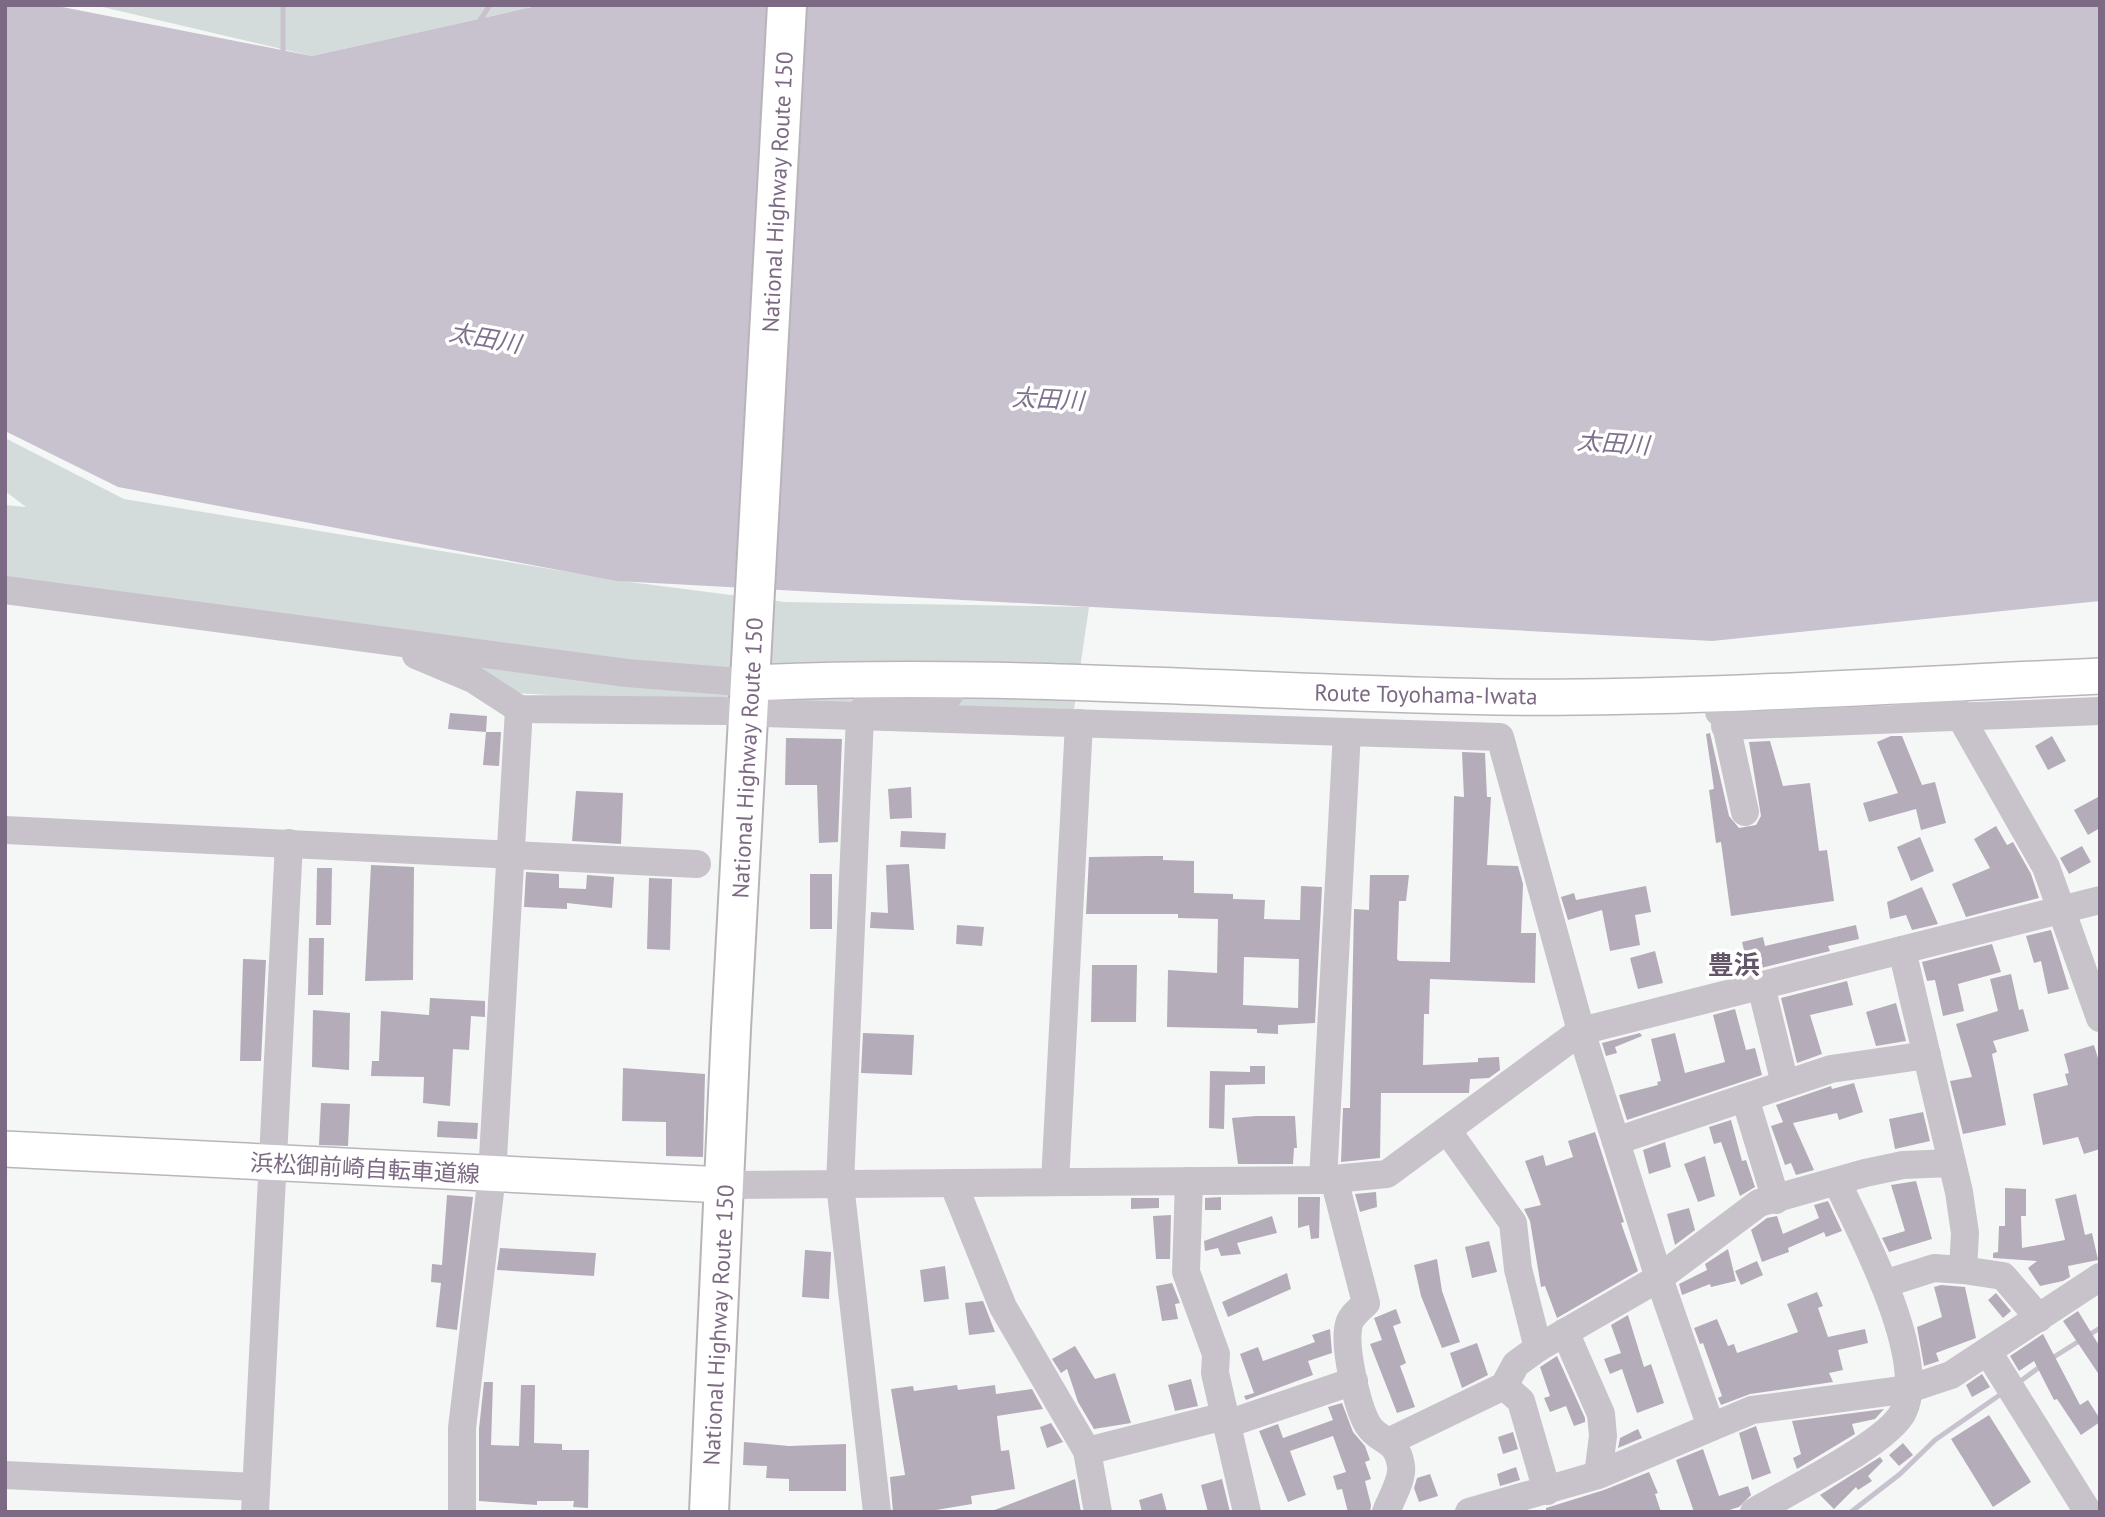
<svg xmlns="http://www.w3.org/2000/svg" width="2105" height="1517" viewBox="0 0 2105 1517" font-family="'PT Sans','Noto Sans JP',sans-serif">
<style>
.green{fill:#d4dcdb}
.water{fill:#c8c2ce}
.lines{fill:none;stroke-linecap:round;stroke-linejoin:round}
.stream{stroke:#c8c2ce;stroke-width:5}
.building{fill:#b4acb8;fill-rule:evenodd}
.major-casing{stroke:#bab5bc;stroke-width:38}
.highway-casing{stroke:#b9b4ba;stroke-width:42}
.minor{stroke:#c8c3ca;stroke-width:28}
.major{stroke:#fff;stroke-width:35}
.highway{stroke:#fff;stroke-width:38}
.labels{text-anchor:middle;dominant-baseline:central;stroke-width:7;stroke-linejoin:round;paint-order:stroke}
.street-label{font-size:23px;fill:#7c6983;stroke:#fff}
.water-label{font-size:24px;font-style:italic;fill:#7f708d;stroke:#fff}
.quarter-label{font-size:26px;font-weight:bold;fill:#645669;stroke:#fff}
</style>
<rect width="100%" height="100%" fill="#f5f7f6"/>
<g class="green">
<path d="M94,5h447l-229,51z"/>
<path d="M5,438l119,61 506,83 155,20 304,5 -17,116 -578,-31 -122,-52 -219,-30 -148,-6v-99l21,2 -21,-16z"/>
</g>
<path class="water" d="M5,5h47l260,51 229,-51h1559v596l-388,40 -1095,-60 -499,-94 -113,-56z"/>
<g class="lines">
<g class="stream">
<path d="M283,5v51"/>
<path d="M478,23l12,-18"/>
<path d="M2049,1360l51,-32"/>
<path d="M2018,1383l23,-17"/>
<path d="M1851,1512l49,-38 35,-34 69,-48"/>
</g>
</g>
<g class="building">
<path d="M450,713l37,3 -1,16 -38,-3z"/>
<path d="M486,732h15l-2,34 -16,-1z"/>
<path d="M1710,733l19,83 10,12 17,-3 5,-9 -12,-74 21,-1 13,45 27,-3 9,68 8,-1 7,51 -103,15 -10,-74 -5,1 -7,-53 5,-1 -8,-55z"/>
<path d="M1891,736h11l20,49 13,-3 11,41 -25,7 -5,-21 -47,13 -6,-19 35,-10 -21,-51z"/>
<path d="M2052,736l14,25 -18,9 -13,-24z"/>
<path d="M786,738l56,1 -4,103 -19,1 -2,-58h-32z"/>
<path d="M1462,752l23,1 2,44h4l-4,68 31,1 5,18 -2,49h15l-1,50 -105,-4 -1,35h-5l-1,51 55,-3v-4l21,-1 1,13 -11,8 -19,1 -1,14h-88l-1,65 -39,4 2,-54h7l4,-199 15,1 1,-35h39l-3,26h-7l-2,58 2,2 51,1 4,-166 10,1z"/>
<path d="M911,787l1,31 -22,1 -2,-30z"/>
<path d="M576,791l47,2 -2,51 -49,-3z"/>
<path d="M2100,796v32l-12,7 -14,-25z"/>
<path d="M1996,826l11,19 6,-3 18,32 8,24 -73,19 -14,-33 38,-16 -16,-29z"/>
<path d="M901,831l45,2 -1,16 -45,-2z"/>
<path d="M1920,837l14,34 -23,10 -14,-34z"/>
<path d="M2082,846l9,16 -22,12 -9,-16z"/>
<path d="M1149,856h14v4l31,1v32l39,1v5l32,1 -1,19 36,1 1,-34 21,1 -7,136 -37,2v9l-21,-1v-4l-90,-2 1,-57 49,3 1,-54 -40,-1v-4h-92l3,-57zM1244,957l55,2 -1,49 -55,-3z"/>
<path d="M909,864l5,66 -44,-2 1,-16 17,1 -2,-48z"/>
<path d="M371,865l43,2 -1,113 -48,1z"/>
<path d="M317,868h15l-1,57h-15z"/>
<path d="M526,872l33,2v14l27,1 1,-14 27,2 -2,31 -45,-5v6l-43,-2z"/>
<rect x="810" y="874" width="22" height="55"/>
<path d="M649,878l23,1 -2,71 -23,-1z"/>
<path d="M1646,886l5,26 -16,3 5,30 -30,6 -8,-41 -34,10 -7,-23 13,-4 2,7z"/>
<path d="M1922,887l16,37 -26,6 -6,-15 -16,4 -3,-17z"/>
<path d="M957,925l27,2 -2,19 -26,-2z"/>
<path d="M1856,925l3,14 -31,7 2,5 -81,20 -7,-29 21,-5 2,9z"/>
<path d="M2051,930l18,59 -21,5 -7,-33 -7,2 -8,-27z"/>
<path d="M309,938h15l-1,57h-15z"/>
<path d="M1992,944l9,28 -43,12 6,27 -21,5 -8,-36 -8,1 -5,-19z"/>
<path d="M1655,951l8,32 -25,6 -8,-31z"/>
<path d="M243,959l23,1 -5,101h-21z"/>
<path d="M1092,965h45l-1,57h-45z"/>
<path d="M2011,974l8,36 4,-1 6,22 -36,10 4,11 -5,2 14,71 -43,9 -13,-53 22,-4 -16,-53 42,-13 -8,-32z"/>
<path d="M1847,981l6,24 -43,10 12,39 -25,9 -16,-65z"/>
<path d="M430,998l55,3v16l-14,-1 -2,34 -16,-1 -3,57 -27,-3 1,-26 -53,-1 1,-15h7l2,-50 48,4z"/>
<path d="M1896,1003l10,38 -30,5 -10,-34z"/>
<path d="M1735,1009l11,41 9,-2 7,27 -135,45 -8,-25 39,-10 -1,-3 4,-1 -10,-42 24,-6 10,40 40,-11 -12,-47z"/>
<path d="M313,1010l37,3 -1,57 -37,-3z"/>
<path d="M863,1033l51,2 -2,40 -51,-2z"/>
<path d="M1640,1033l2,3 -27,11 2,6 -11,3 -4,-13z"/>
<path d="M2094,1045l6,20v84l-16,5 -6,-17 -35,8 -10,-51 35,-9 -3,-11 4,-1 -5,-19z"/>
<path d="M1250,1066h15v18l-40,1 -1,44 -15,-1 1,-57 40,1z"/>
<path d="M623,1068l82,6 -2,83 -37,-1v-34l-44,-1z"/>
<path d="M1854,1083l9,29 -24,8 -2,-7 -44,10 21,47 -18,5 -5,-12 -6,2 -14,-39 12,-4 -7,-17 55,-19 1,3z"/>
<path d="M321,1103l29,1 -2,42 -29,-1z"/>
<path d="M1923,1112l7,29 -35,8 -6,-30z"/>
<path d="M1256,1116h39l2,32h-3l-1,16h-55l-6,-46z"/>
<path d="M1731,1120l11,41 4,-1 9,27 -15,9 -19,-54 -7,2 -5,-17z"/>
<path d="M438,1121l40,2 -1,16 -40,-2z"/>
<path d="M1595,1132l29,90 -3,1 17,48 -81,47 -12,-32 -4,1 -11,-66 -6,-12 17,-4 -16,-44 18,-6 3,11 27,-9 -5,-16z"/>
<path d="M1665,1142l6,25 -22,7 -6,-24z"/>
<path d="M1705,1156l10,40 -17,6 -14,-38z"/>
<path d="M1916,1181l16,58 -43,13 -7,-14 23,-7 -14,-46z"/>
<path d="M2005,1188l21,1v27h-5l1,32 43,-8 -10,-41 21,-5 9,41 7,-2 6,27 -30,6 2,11 -7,4 -23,5 -12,-18 9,-7 -44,-3v-5l5,-1 1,-26h6z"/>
<path d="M1376,1192l1,15 -17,5 -5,-18z"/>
<path d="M447,1195l26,2 -16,133 -21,-3 5,-44 -10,-1 1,-18 10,1z"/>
<path d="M1221,1197v13h-16v-12z"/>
<path d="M1298,1197h22l-1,41 -8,1 -2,-14 -11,3z"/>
<path d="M1131,1198h28v10l-28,1z"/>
<path d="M1828,1201l14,30 -16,6 -2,-5 -36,16 1,4 -27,10 -11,-32 16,-12 10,-2 6,18 36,-16 -5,-13z"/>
<path d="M1689,1208l6,22 -20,15 -8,-31z"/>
<path d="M1171,1215l-1,44h-14l-3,-43z"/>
<path d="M1272,1216l5,17 -40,10 4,11 -20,2 -3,-8 -13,3 -1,-10z"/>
<path d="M1489,1241l8,31 -25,6 -7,-31z"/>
<path d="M500,1248l96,5 -2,23 -97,-6z"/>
<path d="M1728,1249l8,32 -25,6 -1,-3 -28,11 -3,-11 28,-14 -2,-6z"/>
<path d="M805,1250l26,2 -2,47 -27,-2z"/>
<path d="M1437,1259l5,32 18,51 -18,6 -21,-52 -7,-31z"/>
<path d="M1757,1261l6,14 -22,10 -6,-14z"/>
<path d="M945,1266l4,33 -25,3 -4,-32z"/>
<path d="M1287,1273l4,16 -63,28 -6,-15z"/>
<path d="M1172,1283l8,20 -5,1 3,15 -16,2 -6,-35z"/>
<path d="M1941,1285l24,2 11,51 -40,15 3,8 -15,5 -7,-39 25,-10 -8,-30z"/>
<path d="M1817,1292l6,14 -5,2 10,29 37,-8 3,14 -30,7 5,20 -14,3 4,9 -83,12 -29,11 -3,-7 4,-2 -19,-53 -3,1 -6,-16 23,-9 11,27 6,-2 3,9 61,-21 -11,-28z"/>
<path d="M1996,1293l15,18 -8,7 -15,-18z"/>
<path d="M983,1301l12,31 -26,3 -4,-32z"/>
<path d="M1396,1309l5,14 -8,3 13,37 -6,3 15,41 -18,6 -27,-69 12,-4 -8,-22z"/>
<path d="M2078,1311l22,36v29l-37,-55z"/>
<path d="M1628,1315l16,52 7,-3 13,39 -27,10 -15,-44 -12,5 -6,-15 17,-6 -10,-28z"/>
<path d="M1330,1329l2,24 -24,8 5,14 -67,25 -2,-4 10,-3 -14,-39 18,-7 5,14 52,-19 -3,-7z"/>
<path d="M2043,1334l37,71 8,-5 12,19v3l-19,13 -24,-36 -3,1 -20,-39 -15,10 -9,-15z"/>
<path d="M1477,1343l11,32 -26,13 -12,-35z"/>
<path d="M1075,1346l20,33 20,-6 16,50 -37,6 -16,-27 -11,-33 -6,4 -9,-14z"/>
<path d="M1557,1356l28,62v4l-11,4 -8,-20 -16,6 -6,-14 6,-2 -10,-29z"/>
<path d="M1982,1374l8,13 -18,10 -6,-12z"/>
<path d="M1191,1379l7,27 -23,5 -7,-26z"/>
<path d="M484,1382h9l-2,63 28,1 2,-61h14l-1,58 28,1v6h27l-1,58 -15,-1 1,-6h-37v4l-58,-4v-72z"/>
<path d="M957,1385l1,5 37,-5 1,9 36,-5 11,20 -46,7 4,35 8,-1 6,39 -44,7 1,8 -48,8h-31l-3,-35 15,-2 -14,-86 22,-3 1,5z"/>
<path d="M1342,1403l11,29 12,14 5,14 -5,2 6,17 -6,2 6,24 -1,7h-22l-6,-23 -5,1 -4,-14 13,-4 -13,-36 -43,15 16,44 -18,7 -29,-71 19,-7 5,14 50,-18 -5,-13z"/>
<path d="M1884,1409l-9,10 -23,5 3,10 -58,35 -4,-11 8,-4 -9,-33z"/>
<path d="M1989,1415l42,67 -38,25 -42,-68z"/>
<path d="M1051,1423l12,19 -16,6 -7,-21z"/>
<path d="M1756,1426l15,47 -19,7 -13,-47z"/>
<path d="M1638,1429l4,9 -24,10 2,-10z"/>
<path d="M1513,1432l5,17 -15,5 -5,-17z"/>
<path d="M744,1442l45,4 57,-2v47h-57v-12l-23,-1 1,-12 -24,-1z"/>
<path d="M1903,1443l10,12 -14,11 -10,-11z"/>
<path d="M1703,1449l16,47 29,-10 3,9 -12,12 -16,5h-29l-18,-52z"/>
<path d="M1880,1457l3,4 -15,15 4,5 -14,9 -2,-3 -22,22 -14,-14z"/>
<path d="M1516,1467l4,13 -20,6 -3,-12z"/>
<path d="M1649,1472l9,21 -3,1 6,18h-115v-4l58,-18z"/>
<path d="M1430,1474l8,22 -19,6 -5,-14 3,-10z"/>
<path d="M1075,1479l6,33h-89v-1z"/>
<path d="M1222,1479l8,33h-22l-7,-27z"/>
<path d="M1162,1493l5,19h-25l-3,-12z"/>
</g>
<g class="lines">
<g class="major-casing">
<g id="major">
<path d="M752,683c248,-12 497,10 745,14 201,2 402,-12 603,-21"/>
<path d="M5,1149l719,36"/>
</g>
</g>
<g class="highway-casing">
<path id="highway" d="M709,1512l22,-483 56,-1024"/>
</g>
<g class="minor">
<path d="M5,590l622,83 125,10"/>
<path d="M416,655l57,24 46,30 205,2"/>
<path d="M1906,700l46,2 94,165 54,151"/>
<path d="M1719,712l5,4 21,96"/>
<path d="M764,713l736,24 81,294 78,247 52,149"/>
<path d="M1725,726l375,-15"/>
<path d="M5,830l692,34"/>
<path d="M1761,986l24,98"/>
<path d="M1745,1098l31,102"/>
<path d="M1447,1130l66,93 5,46 20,79"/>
<path d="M1616,1141l215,-72 96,-14"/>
<path d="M1334,1179l32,124c-6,6 -15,13 -17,21 -6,21 8,83 19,101 11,18 29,12 33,41 2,13 -10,33 -15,46"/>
<path d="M1323,1180l24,-448"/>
<path d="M1189,1181l-3,91 30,82 -1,19 32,139"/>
<path d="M1055,1182l24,-459"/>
<path d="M953,1183l50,124 84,144 11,61"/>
<path d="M724,1185l599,-5 64,-6 194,-143 519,-131"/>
<path d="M1963,1270l40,6 36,42"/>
<path d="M1884,1284l50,-16 29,2 2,-37 -6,-41 -57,-242"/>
<path d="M1565,1332l36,82 2,22 -5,39"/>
<path d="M1988,1352l100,160"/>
<path d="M1504,1386l17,15 26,90"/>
<path d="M1227,1424l127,-43"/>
<path d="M1390,1441l114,-55 12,-22 22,-16 121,-70 100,-75 106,-30 38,-8 49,-2"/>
<path d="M1087,1451l138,-35"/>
<path d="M5,1475l251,12"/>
<path d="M255,1512l34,-669"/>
<path d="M462,1512v-84l30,-253 27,-466"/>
<path d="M877,1512l-37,-328 20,-468 6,-11 24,-6 59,-4"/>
<path d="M1469,1512l129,-37 154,-65 157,-21 42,-14 149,-98"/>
<path d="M1754,1512c33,-20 134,-69 149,-100 26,-54 -42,-179 -66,-230"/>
</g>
<use href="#major" class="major"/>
<use href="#highway" class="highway"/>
</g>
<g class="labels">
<g class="street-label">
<text transform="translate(777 192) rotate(-87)">National Highway Route 150</text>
<text transform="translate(1426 694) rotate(1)">Route Toyohama-Iwata</text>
<text transform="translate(747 758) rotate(-87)">National Highway Route 150</text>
<text transform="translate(365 1168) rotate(3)">浜松御前崎自転車道線</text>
<text transform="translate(718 1325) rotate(-87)">National Highway Route 150</text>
</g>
<g class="water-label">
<text transform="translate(485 338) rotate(10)">太田川</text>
<text transform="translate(1048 399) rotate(3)">太田川</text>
<text transform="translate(1613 443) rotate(4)">太田川</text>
</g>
<g class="quarter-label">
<text x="1734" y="964">豊浜</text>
</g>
</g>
<rect width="2105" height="1517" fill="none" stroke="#7c6983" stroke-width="14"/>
</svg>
